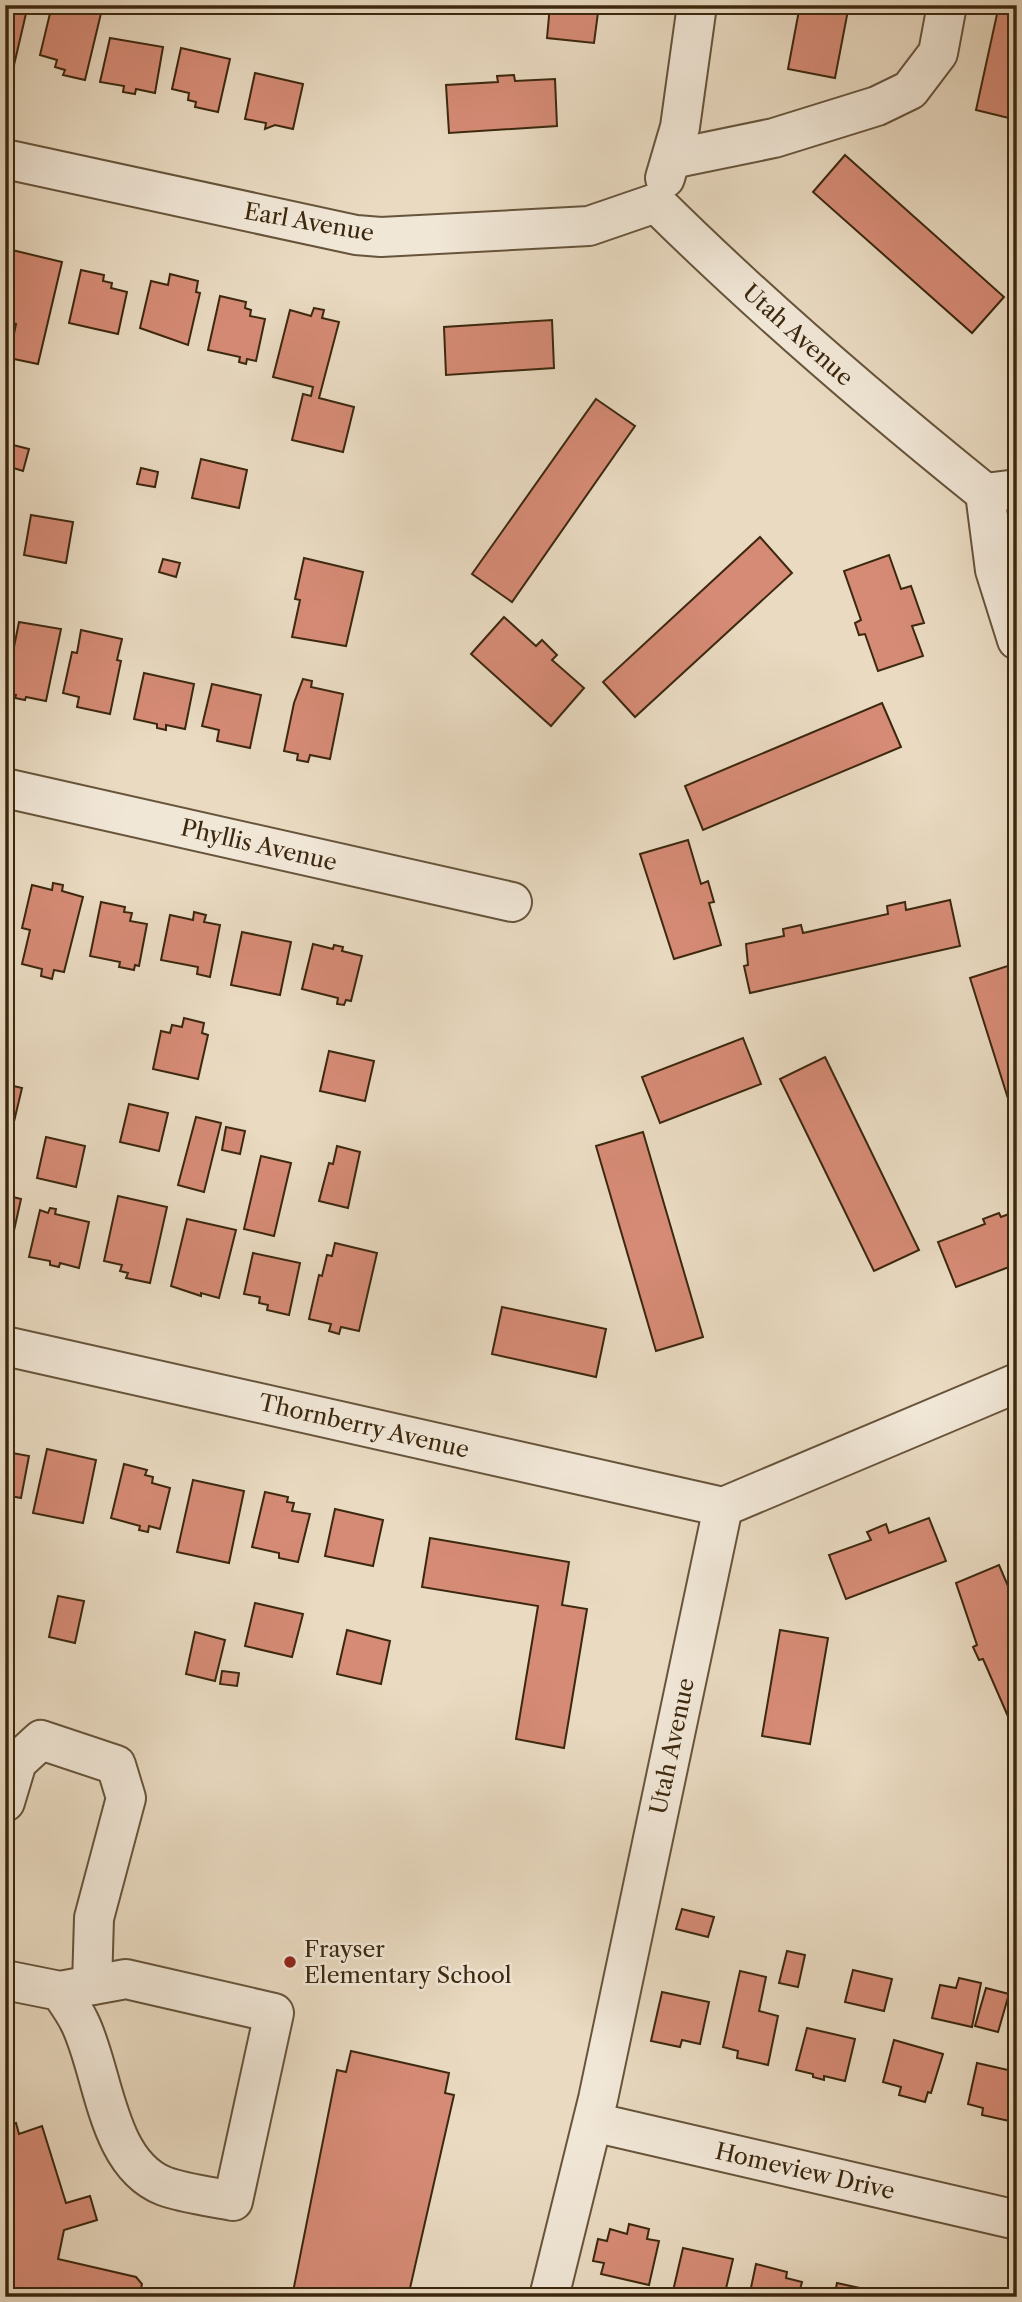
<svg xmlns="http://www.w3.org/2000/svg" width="1022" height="2302" viewBox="0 0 1022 2302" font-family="'Libre Caslon Text',serif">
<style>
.building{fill:#d68b76;stroke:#3c280e;stroke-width:2}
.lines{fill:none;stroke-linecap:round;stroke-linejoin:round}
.minor-casing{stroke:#67543b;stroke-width:42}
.minor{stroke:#f1e7d7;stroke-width:38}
.poi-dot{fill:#8f2418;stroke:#f1e7d7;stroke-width:2.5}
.labels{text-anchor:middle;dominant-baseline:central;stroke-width:5;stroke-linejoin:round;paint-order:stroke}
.street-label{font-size:23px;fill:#3c280e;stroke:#f1e7d7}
.poi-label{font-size:23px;fill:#3c280e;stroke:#f1e7d7;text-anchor:start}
</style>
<rect width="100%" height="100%" fill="#e9dac1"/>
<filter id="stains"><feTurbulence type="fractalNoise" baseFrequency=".00286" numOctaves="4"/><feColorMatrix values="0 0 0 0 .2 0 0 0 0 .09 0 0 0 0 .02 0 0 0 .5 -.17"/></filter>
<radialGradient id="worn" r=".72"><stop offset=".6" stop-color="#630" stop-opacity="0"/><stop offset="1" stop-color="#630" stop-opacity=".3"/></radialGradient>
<g class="building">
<path d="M5,5h23l-14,60 -9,-2z"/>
<path d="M52,5h51l-18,75 -22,-5 2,-5 -10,-3 2,-7 -17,-5z"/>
<path d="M550,5h49l-5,38 -47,-5z"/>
<path d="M800,5h49l-14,73 -47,-9z"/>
<path d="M999,5h18v115l-41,-10z"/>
<path d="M110,38l53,9 -8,46 -19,-4 -1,5 -12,-2 1,-6 -24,-4z"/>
<path d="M181,48l49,11 -12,53 -23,-5 1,-5 -8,-2 1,-7 -17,-4z"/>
<path d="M255,73l48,11 -10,45 -18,-4 -10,4 1,-6 -21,-4z"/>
<path d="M514,75l1,6 40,-2 2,47 -108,7 -3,-48 52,-3 -1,-6z"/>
<path d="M845,155l159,142 -32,36 -159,-141z"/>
<path d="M12,250l50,12 -24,102 -29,-6 7,-34 -11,-3v-42z"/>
<path d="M81,270l23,5 -1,6 9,2 -1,5 16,4 -9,42 -49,-11z"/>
<path d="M170,274l28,7 -2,11 4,1 -12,52 -48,-17 11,-47 17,4z"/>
<path d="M220,296l26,6 -1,6 6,2 -1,6 15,3 -9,42 -9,-2 -1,5 -7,-2 1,-5 -32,-7z"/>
<path d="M314,308l10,2 -2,8 17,4 -20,76 35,9 -11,45 -51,-12 11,-46 8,2 2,-9 -40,-10 17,-67 21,6z"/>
<path d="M552,320l2,48 -108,7 -2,-48z"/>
<path d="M596,399l39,27 -123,176 -40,-28z"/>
<path d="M13,445l16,4 -6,22 -16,-5z"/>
<path d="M201,459l46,11 -8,38 -47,-10z"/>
<path d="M141,468l17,4 -3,15 -18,-3z"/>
<path d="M31,515l42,7 -7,41 -42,-8z"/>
<path d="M760,537l32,36 -157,144 -32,-35z"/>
<path d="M889,555l12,34 10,-3 13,37 -12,3 11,30 -45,15 -13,-37 -6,1 -4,-12 6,-3 -17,-49z"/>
<path d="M304,558l59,14 -17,74 -54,-9 8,-37 -5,-1z"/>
<path d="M163,559l17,4 -4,14 -17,-5z"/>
<path d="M504,617l32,29 6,-6 15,15 -5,5 32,28 -33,38 -80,-72z"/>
<path d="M19,622l42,7 -15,72 -20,-4 -1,3 -10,-2 1,-3 -11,-3v-48l9,3z"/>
<path d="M81,630l41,9 -5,21 4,1 -11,53 -33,-7 2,-10 -16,-4 9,-41 5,1z"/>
<path d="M144,673l50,11 -9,45 -19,-4v5l-9,-2v-4l-23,-5z"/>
<path d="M303,679l9,2 -1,6 32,7 -13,65 -20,-4 -2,7 -11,-2 1,-6 -14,-3 10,-48z"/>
<path d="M212,684l49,11 -11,53 -33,-7 2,-11 -17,-4z"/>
<path d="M882,703l19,44 -198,83 -18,-44z"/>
<path d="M688,840l13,44 7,-3 6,21 -5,1 12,42 -47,14 -34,-105z"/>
<path d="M53,883l10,2 -1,6 21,6 -19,75 -10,-2 -2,9 -11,-3 1,-7 -20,-5 8,-34 -8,-2 10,-43 20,5z"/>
<path d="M950,900l10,46 -210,47 -6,-27 4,-1 -2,-21 38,-8 -1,-7 18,-4 2,8 85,-19 -1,-8 18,-4 1,8z"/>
<path d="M101,902l24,5 -1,5 8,1 -2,8 17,3 -8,42 -4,-1 -1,5 -15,-3 1,-5 -30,-6z"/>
<path d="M194,912l12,3 -2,7 16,3 -10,52 -13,-3 1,-7 -37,-7 9,-45 23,5z"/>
<path d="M242,932l49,10 -11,53 -49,-10z"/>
<path d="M313,944l20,5 1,-4 9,2 -1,4 20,5 -11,45 -5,-1 -2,5 -7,-1 1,-6 -36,-9z"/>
<path d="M1017,963v164l-47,-149z"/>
<path d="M184,1018l20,5 -2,10 6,2 -10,44 -45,-10 8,-38 9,2 2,-8 10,2z"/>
<path d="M743,1038l18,46 -101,39 -18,-46z"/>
<path d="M329,1051l45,10 -9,40 -45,-10z"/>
<path d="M825,1057l94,193 -45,21 -94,-192z"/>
<path d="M5,1084l17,4 -10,42 -7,-1z"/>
<path d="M129,1104l39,9 -9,38 -39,-9z"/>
<path d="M196,1117l25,6 -17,69 -26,-7z"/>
<path d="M226,1127l19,4 -5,23 -18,-4z"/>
<path d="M643,1132l60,205 -47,14 -60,-205z"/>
<path d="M46,1137l39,9 -9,41 -39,-9z"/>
<path d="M337,1146l23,6 -12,56 -29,-7 10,-38 4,1z"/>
<path d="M261,1156l30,7 -17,73 -30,-7z"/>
<path d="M5,1195l16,4 -12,54 -4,-1z"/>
<path d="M118,1196l49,11 -17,76 -24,-5 2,-5 -8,-2 2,-6 -18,-4z"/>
<path d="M50,1208l6,1 -1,5 34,8 -10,46 -19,-5 -1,4 -9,-2v-4l-21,-4 11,-47 8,3z"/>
<path d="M1017,1211v53l-61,23 -18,-45 47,-18 -2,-5 16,-6 2,4z"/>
<path d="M187,1219l49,11 -17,68 -18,-5v3l-30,-10z"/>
<path d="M335,1243l42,10 -18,78 -18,-4 -2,7 -10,-3 2,-7 -22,-5 10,-44 3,1 5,-21 5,1z"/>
<path d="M253,1253l47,10 -11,52 -22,-5 1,-5 -9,-2 1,-6 -16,-3z"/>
<path d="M502,1307l104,22 -10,48 -104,-23z"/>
<path d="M5,1440l3,1 -1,4 7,1 -2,7 17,3 -8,42 -16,-3z"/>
<path d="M47,1449l49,11 -13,63 -50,-10z"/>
<path d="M124,1464l23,6 -2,5 8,2 -1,6 18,5 -10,41 -11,-3 -1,6 -9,-2 1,-4 -29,-8z"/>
<path d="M193,1480l51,11 -15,72 -52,-11z"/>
<path d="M265,1492l23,5 -1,5 7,1 -2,8 18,3 -12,48 -19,-4v-5l-27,-6z"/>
<path d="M335,1509l48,11 -10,46 -48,-10z"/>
<path d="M929,1518l17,43 -100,38 -17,-44 42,-15 -4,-8 19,-8 3,9z"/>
<path d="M430,1538l139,24 -7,43 25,4 -23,139 -48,-9 22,-133 -116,-19z"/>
<path d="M999,1565l18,42v130l-34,-78 -4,1 -6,-13 4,-2 -21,-62z"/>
<path d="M58,1596l26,5 -9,42 -26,-6z"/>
<path d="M255,1603l48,11 -11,43 -47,-11z"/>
<path d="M347,1630l43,11 -9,43 -44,-10z"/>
<path d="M780,1630l48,8 -18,106 -48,-8z"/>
<path d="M195,1632l30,8 -10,41 -29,-7z"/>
<path d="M222,1671l17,2 -2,13 -17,-2z"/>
<path d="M682,1909l32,8 -6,20 -32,-8z"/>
<path d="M787,1951l18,4 -7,32 -19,-4z"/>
<path d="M853,1970l39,9 -8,32 -39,-9z"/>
<path d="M740,1971l26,6 -7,34 19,5 -10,49 -31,-7 1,-7 -15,-4z"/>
<path d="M959,1978l22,5 -9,44 -40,-9 8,-33 16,3z"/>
<path d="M986,1988l23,6 -11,38 -23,-6z"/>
<path d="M662,1992l47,10 -9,42 -18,-4 -2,7 -29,-6z"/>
<path d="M807,2028l48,11 -10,42 -21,-5v4l-11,-3v-3l-17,-4z"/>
<path d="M894,2040l49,14 -12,39 -3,-1 -3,10 -26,-7 2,-8 -18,-5z"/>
<path d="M351,2051l98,22 -4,20 9,2 -46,202h-116l45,-227 9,2z"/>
<path d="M977,2063l40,9v35l-3,15 -32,-7 1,-7 -15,-4z"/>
<path d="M16,2123l3,11 23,-8 24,77 24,-7 7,24 -33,10 -6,29 78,18 6,7 -3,13h-134v-171z"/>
<path d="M629,2224l20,5 -2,10 12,2 -10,44 -48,-11 3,-11 -11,-2 5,-22 9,2 3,-12 17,5z"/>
<path d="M683,2248l50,11 -9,38h-24l-27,-6z"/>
<path d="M756,2264l31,8 -1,6 16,4 -4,15h-49z"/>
<path d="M837,2283l32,7 -2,6 5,1h-38z"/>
</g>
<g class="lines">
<g class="minor-casing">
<g id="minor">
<path d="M5,159l351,76 25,2 208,-11 67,-23"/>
<path d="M672,159l102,-21 103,-32 33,-16 28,-37 9,-48"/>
<path d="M665,178l15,-51 17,-122"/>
<path d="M656,203c104,103 216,199 329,290l10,77 22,70"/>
<path d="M985,493l32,-4"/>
<path d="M5,788l507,114"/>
<path d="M5,1346l718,161"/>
<path d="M5,1802l12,-40 24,-22 75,25 10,33 -32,120 -2,67"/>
<path d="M5,1980l55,11 66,-12 148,34 -41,188c-20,-4 -51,-8 -69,-15 -58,-23 -60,-114 -84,-163 -5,-11 -13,-22 -20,-32"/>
<path d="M593,2122l424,98"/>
<path d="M549,2297l49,-198 125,-592 294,-124"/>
</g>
</g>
<use href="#minor" class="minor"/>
</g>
<circle class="poi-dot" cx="290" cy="1962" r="7"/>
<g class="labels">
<g class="street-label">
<text transform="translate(309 222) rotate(10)">Earl Avenue</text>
<text transform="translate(798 335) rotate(42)">Utah Avenue</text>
<text transform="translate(259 845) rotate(13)">Phyllis Avenue</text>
<text transform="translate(364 1426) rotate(13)">Thornberry Avenue</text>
<text transform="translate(672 1746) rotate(-78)">Utah Avenue</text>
<text transform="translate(805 2171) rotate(13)">Homeview Drive</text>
</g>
<g class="poi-label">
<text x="304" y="1949">Frayser<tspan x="304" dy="26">Elementary School</tspan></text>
</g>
</g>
<rect width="1022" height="2302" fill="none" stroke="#e9dac1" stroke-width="28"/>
<rect x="7" y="7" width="1008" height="2288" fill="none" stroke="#3c280e" stroke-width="3.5"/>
<rect x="14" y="14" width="994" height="2274" fill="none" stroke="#3c280e" stroke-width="2"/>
<rect width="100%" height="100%" filter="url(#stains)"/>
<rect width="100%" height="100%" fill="url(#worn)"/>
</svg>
